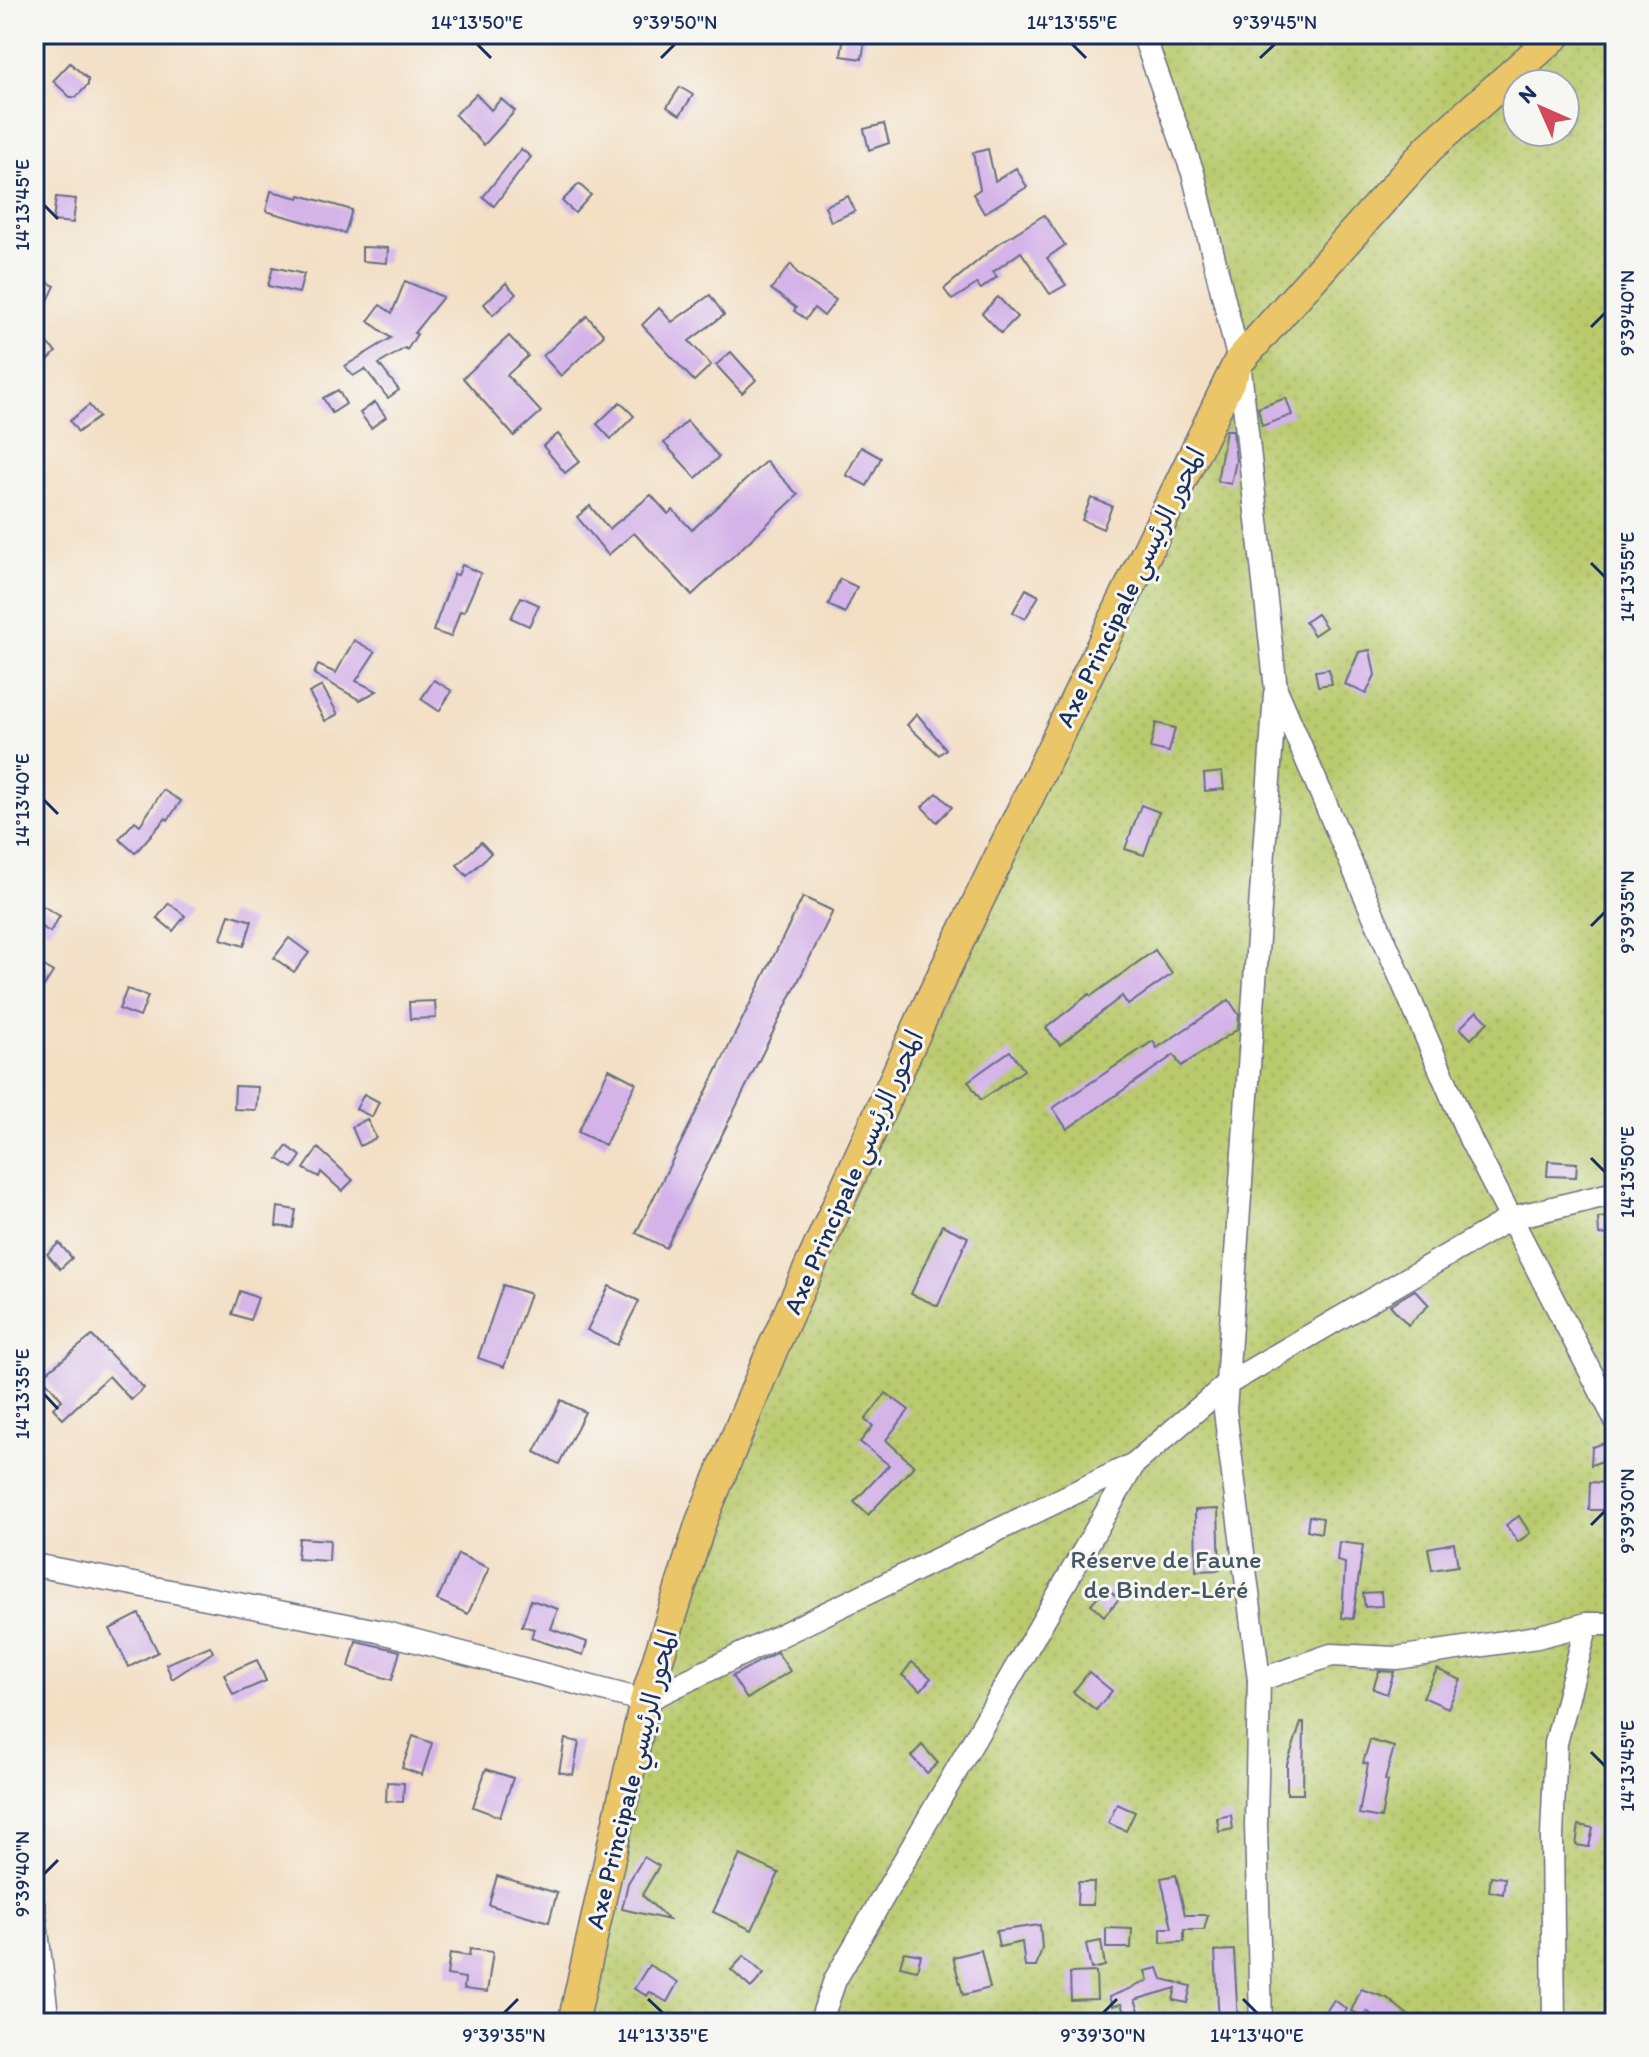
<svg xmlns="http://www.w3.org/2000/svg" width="1649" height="2057" viewBox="0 0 1649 2057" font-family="Itim,'Playpen Sans Arabic',sans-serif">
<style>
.green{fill:url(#green-dots);stroke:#6a7c66;stroke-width:2;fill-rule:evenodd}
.building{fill:#d4b3e9}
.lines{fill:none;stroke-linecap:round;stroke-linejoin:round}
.minor-casing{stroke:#676d82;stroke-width:25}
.major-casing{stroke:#676d82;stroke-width:33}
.minor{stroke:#fff;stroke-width:22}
.major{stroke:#eac669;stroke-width:30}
.ticks{fill:none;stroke:#1b2f5e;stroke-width:3}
.labels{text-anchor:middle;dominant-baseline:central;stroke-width:6;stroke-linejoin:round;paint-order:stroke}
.street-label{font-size:26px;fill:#1b2f5e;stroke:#f6f6f2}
.park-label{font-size:26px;fill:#435662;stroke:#f6f6f2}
.neatline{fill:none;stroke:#1b2f5e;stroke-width:3}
.ticks-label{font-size:20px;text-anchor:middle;fill:#1b2f5e}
</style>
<defs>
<pattern id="green-dots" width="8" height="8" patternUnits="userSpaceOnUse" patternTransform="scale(2)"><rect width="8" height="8" fill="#baca6d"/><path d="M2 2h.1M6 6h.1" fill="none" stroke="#9fae61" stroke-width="1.8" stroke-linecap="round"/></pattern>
</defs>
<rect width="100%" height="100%" fill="#f6f6f2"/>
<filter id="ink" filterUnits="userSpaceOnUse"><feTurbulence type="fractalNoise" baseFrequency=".0125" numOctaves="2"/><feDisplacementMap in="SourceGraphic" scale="16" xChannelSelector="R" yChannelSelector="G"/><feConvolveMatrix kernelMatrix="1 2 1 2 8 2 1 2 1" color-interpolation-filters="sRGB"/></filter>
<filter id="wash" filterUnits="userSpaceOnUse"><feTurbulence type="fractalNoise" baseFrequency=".006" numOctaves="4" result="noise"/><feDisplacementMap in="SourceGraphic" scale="32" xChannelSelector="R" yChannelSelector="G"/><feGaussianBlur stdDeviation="1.8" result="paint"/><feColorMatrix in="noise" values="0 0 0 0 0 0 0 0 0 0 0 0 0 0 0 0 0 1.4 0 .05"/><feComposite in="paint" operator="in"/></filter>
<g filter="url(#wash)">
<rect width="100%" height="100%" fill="#f3dfc4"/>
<path class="green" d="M1144,34h471v1989h-1042l128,-501 538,-1161zM1517,84h48v48h-48z"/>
<g id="blocks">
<g class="building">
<path d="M844,34h22l-4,25 -21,-3z"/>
<path d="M70,63l18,16v6l-12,12h-6l-17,-16z"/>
<path d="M680,87l13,8 -13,20 -13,-8z"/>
<path d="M476,94l15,16 10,-11 14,12 -31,34 -29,-30z"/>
<path d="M884,124l5,19 -20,7 -5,-21z"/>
<path d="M521,149l10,8 -37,49 -11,-9z"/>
<path d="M988,149l7,32 21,-13 11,19 -43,26 -11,-19 7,-5 -7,-36z"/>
<path d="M579,184l12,11 -16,18 -13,-12z"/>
<path d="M271,191l28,7 1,-3 52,15 -7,23 -79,-22z"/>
<path d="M848,196l7,15 -24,11 -6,-16z"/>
<path d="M56,197l20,2 -3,24 -20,-2z"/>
<path d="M1044,215l21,30 -18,13 19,27 -16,9 -29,-42 -28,20 4,5 -16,12 -4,-5 -25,16 -8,-11 54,-45z"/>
<path d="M362,247l26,1 -1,15 -25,-2z"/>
<path d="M791,264l7,10 38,26 -12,16 -10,-8 -8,11 -12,-8 2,-3 -25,-19z"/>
<path d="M273,267l31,7 -5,19 -31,-7z"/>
<path d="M39,278l16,8 -21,44v-41z"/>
<path d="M405,281l38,16 -29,36 3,1 -10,16 -2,-2 -26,16 20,26 -11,8 -23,-29 -12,7 -8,-10 46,-28 -23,-17 12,-16 12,8z"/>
<path d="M506,283l10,11 -23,21 -9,-11z"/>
<path d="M710,295l14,20 -35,26 22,24 -17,16 -52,-56 17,-17 13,14z"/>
<path d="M998,297l19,20 -16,16 -19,-20z"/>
<path d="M587,316l17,19 -43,41 -18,-20z"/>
<path d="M34,331l22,21 -22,23z"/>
<path d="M509,336l19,20 -21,19 34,37 -27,24 -51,-58z"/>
<path d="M731,352l25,28 -14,13 -26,-28z"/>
<path d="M338,390l8,14 -14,9 -9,-15z"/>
<path d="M1286,398l6,17 -30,11 -4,-18z"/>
<path d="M375,402l11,15 -15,11 -11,-15z"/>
<path d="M620,402l14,14 -23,23 -14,-15z"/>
<path d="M89,405l10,12 -21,15 -8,-11z"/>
<path d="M687,421l32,36 -23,21 -32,-35z"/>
<path d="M1226,430h7l3,31 -5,23 -14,-3z"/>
<path d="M558,434l22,27 -15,12 -22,-27z"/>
<path d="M861,447l20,11 -14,28 -21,-11z"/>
<path d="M766,461l32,34 -106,100 -58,-62 -26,22 -31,-38 13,-11 19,23 42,-34 17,19 5,-4 19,20z"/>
<path d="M1091,498l21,8 -9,23 -21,-9z"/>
<path d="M462,565l19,8 -17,39 -4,-1 -9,26 -18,-6 21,-57 4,1z"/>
<path d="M840,579l17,8 -12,26 -17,-8z"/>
<path d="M1026,589l13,7 -14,23 -12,-7z"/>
<path d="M521,597l18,8 -10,21 -18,-8z"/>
<path d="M1317,614l9,13 -12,8 -9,-13z"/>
<path d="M354,640l21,12 -19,29 21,10 -17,9 -46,-26 4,-9 18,8z"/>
<path d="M1370,650l5,25 -9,19 -21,-10 14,-32z"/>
<path d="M1329,669l3,15 -14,2 -3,-15z"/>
<path d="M434,680l18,11 -13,20 -18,-12z"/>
<path d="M322,686l16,28 -13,7 -16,-28z"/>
<path d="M917,714l29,35 -7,6 -32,-30z"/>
<path d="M1156,723l19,5 -6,24 -19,-4z"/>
<path d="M1222,772l2,17 -19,2 -1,-17z"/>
<path d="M163,790l18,11 -13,19 -2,-2 -31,35 -16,-14 16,-18 5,4z"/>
<path d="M937,793l15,14 -15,15 -15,-15z"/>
<path d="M1141,805l18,7 -15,43 -19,-6z"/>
<path d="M481,842l10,11 -24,23 -10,-11z"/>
<path d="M803,897l30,14 -167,337 -30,-15z"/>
<path d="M34,901l26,15 -10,16 -16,-10z"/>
<path d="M169,903l16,13 -12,15 -16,-13z"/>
<path d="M229,914l23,7 -8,25 -23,-7z"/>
<path d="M289,938l20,15 -15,19 -20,-14z"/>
<path d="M1155,950l17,24 -44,31 -6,-9 -62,49 -14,-17 43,-34 2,2z"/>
<path d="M34,959l19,13 -9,14 -10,-8z"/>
<path d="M127,989l21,7 -8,21 -21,-8z"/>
<path d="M1229,1000l10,15 -1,14 -57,37 -7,-11 -107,74 -14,-21 100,-67 4,7z"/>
<path d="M435,1001l1,17 -26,1 -1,-17z"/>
<path d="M1477,1011l11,11 -17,17 -11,-11z"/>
<path d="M1010,1051l14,19 -43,30 -13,-19z"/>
<path d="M609,1069l27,14 -31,62 -27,-13z"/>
<path d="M235,1086l23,1 -2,23 -22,-1z"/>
<path d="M364,1094l15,8 -7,15 -16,-8z"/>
<path d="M367,1119l9,19 -16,8 -8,-19z"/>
<path d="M287,1146l14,10 -8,12 -15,-9z"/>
<path d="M318,1148l35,32 -11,11 -21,-19 -2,5 -15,-8z"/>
<path d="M1548,1161l29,2 -1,14 -29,-1z"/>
<path d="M278,1207l18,3 -3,18 -17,-2z"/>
<path d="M1615,1217v17l-16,1 -1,-17z"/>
<path d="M942,1225l26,12 -30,69 -27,-12z"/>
<path d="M59,1243l13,15 -12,11 -13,-15z"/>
<path d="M503,1285l27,9 -26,73 -26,-9z"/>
<path d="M609,1286l30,15 -22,44 -30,-15z"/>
<path d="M1415,1290l14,15 -21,20 -18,-20z"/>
<path d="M240,1291l18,7 -8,22 -18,-6z"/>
<path d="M92,1336l52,52 -13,12 -22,-24 -46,43 -10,-11 9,-8 -20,-24z"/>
<path d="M886,1393l23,17 -23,30 28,26 -46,49 -14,-13 35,-37 -29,-23 13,-16 -8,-6z"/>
<path d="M561,1400l24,12 -26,52 -24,-12z"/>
<path d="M1608,1442l6,15 -23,8 1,-18z"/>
<path d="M1590,1482l18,1 -2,27h-17z"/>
<path d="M1218,1509l2,61 -24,1 -1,-61z"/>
<path d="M1309,1516l14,2 -2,15 -14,-3z"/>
<path d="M1519,1516l11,17 -12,9 -12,-17z"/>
<path d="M299,1538l31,2 -1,21 -32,-2z"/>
<path d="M1339,1542l24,3 -10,74 -11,-1 3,-55 -8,-2z"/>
<path d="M1454,1543l4,23 -26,4 -4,-22z"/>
<path d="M458,1554l31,14 -21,46 -31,-14z"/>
<path d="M1106,1587l13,12 -15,17 -13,-12z"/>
<path d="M1381,1592l1,14 -17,1 -2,-14z"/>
<path d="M531,1600l27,9 -7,20 36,13 -4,13 -52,-17 3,-9 -12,-3z"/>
<path d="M139,1614l19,38 -29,15 -19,-38z"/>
<path d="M356,1641l44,10 -8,29 -43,-13z"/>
<path d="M210,1646l3,6 -41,27 -6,-15z"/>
<path d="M777,1652l13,19 -43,28 -15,-23z"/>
<path d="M257,1660l9,21 -33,14 -9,-21z"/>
<path d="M912,1662l19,16 -10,12 -19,-15z"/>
<path d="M1437,1669l24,11 -13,28 -25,-11z"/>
<path d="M1379,1671l15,1 -7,22 -14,-5z"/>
<path d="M1089,1672l23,19 -16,19 -23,-18z"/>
<path d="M1301,1723h3l-1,71h-16v-30z"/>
<path d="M413,1736l19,7 -10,32 -20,-7z"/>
<path d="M565,1739l14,3 -6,33 -14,-3z"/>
<path d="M1370,1740l24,7 -9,33 3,1 -7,37 -22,-4 9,-50 -5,-1z"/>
<path d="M922,1745l16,18 -11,10 -16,-17z"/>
<path d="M486,1769l27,9 -13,39 -27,-10z"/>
<path d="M387,1782l17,1 -1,19 -17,-1z"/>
<path d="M1117,1804l18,8 -9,19 -18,-8z"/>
<path d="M1231,1815l2,14 -14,3 -2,-14z"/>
<path d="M1579,1825l14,3 -4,19 -13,-2z"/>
<path d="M740,1855l39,18 -27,57 -39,-18z"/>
<path d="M644,1857l15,9 -17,29 27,25 -47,-11 6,-26z"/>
<path d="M1176,1875l9,40h23l-4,15h-20v12l-23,1v-15h11l-11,-50z"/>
<path d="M497,1876l60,17 -8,29 -60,-17z"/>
<path d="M1491,1876l14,2 -2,16 -14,-3z"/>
<path d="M1078,1882h16l-1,23h-16z"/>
<path d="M1040,1925l2,23 -6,19h-11l-3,-25 -23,5 -3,-16z"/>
<path d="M1106,1928l26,1 -1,19h-25z"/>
<path d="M1101,1941l4,25 -14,3 -5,-25z"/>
<path d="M470,1949l23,3 -6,40 -23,-3 1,-11 -18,-3 3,-22 19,3z"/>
<path d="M981,1950l9,38 -27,7 -10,-38z"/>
<path d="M1234,1950l4,73h-19l-4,-72z"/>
<path d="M904,1952l17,3 -4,15 -17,-4z"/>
<path d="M744,1956l20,18 -13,14 -20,-18z"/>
<path d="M649,1965l29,17 -11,20 -18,-10 -2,4 -13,-7z"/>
<path d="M1158,1968l4,11 29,7 -4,17 -14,-3 3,-12 -41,12 7,18 -14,5 -7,-19 -9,2 -3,-9 39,-16 -3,-10z"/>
<path d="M1096,1972l1,27 -26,1 -1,-27z"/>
<path d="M1361,1989l26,9 31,25h-36l-15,-12 -3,6 -13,-6z"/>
<path d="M1334,2000l13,9 -10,14h-19z"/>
</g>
</g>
</g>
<g filter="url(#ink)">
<use href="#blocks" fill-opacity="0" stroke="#676d82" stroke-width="2"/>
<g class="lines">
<g class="minor-casing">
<g id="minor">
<path d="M1143,34l50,139 46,188 37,328 195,452 144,278"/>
<path d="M34,1565l344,66 267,70 489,-237"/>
<path d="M1259,1680l72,-25 66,3 140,-21 50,-13h28"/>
<path d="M34,1906l14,117"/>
<path d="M820,2023l15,-43 299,-516 93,-80 284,-166 104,-25"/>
<path d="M1261,2023l-5,-198 3,-145 -34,-269 50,-717"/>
<path d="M1554,2023l-2,-187 4,-93 31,-119"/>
</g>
</g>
<g class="major-casing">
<path id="major" d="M573,2023l72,-322 56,-179 72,-174 155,-343 311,-644 190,-213 128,-114"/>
</g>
<use href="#minor" class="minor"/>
<use href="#major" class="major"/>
</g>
</g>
<path class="ticks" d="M477,44l14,14M1072,44l14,14M661,58l14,-14M1260,58l15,-14M44,205l14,14M1591,327l14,-14M1591,563l14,14M44,800l14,14M1591,926l14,-14M1591,1158l14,14M44,1394l14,15M1591,1525l14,-14M1591,1752l14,14M44,1874l14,-14M648,1999l15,14M1243,1999l14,14M504,2013l14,-14M1103,2013l14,-14"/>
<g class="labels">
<g class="street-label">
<text transform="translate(1130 587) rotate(-64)">Axe Principale المحور الرئيسي</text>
<text transform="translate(853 1172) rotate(-66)">Axe Principale المحور الرئيسي</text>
<text transform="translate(631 1779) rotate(-76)">Axe Principale المحور الرئيسي</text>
</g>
<g class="park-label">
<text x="1166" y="1559">Réserve de Faune<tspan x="1166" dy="30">de Binder-Léré</tspan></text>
</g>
</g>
<rect width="1649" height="2057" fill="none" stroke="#f6f6f2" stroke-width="88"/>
<g transform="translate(1541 108) rotate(315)"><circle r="38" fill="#f6f6f2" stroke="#9ea6b7" stroke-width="2"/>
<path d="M0-6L14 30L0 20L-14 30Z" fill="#d1495b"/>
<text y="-12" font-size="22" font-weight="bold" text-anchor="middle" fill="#1b2f5e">N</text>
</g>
<rect x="44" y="44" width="1561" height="1969" class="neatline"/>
<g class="ticks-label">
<text x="477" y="29">14°13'50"E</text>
<text x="675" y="29">9°39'50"N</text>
<text x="1072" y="29">14°13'55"E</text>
<text x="1275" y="29">9°39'45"N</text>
<text transform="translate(22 205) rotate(-90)" y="7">14°13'45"E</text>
<text transform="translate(1627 313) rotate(-90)" y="7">9°39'40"N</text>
<text transform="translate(1627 577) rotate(-90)" y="7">14°13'55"E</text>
<text transform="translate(22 800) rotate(-90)" y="7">14°13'40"E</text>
<text transform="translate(1627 912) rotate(-90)" y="7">9°39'35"N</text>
<text transform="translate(1627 1172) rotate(-90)" y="7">14°13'50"E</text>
<text transform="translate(22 1394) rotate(-90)" y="7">14°13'35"E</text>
<text transform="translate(1627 1511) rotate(-90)" y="7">9°39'30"N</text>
<text transform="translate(1627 1766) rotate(-90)" y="7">14°13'45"E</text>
<text transform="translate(22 1874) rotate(-90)" y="7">9°39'40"N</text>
<text x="504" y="2042">9°39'35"N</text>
<text x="663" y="2042">14°13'35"E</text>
<text x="1103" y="2042">9°39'30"N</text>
<text x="1257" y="2042">14°13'40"E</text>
</g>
</svg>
